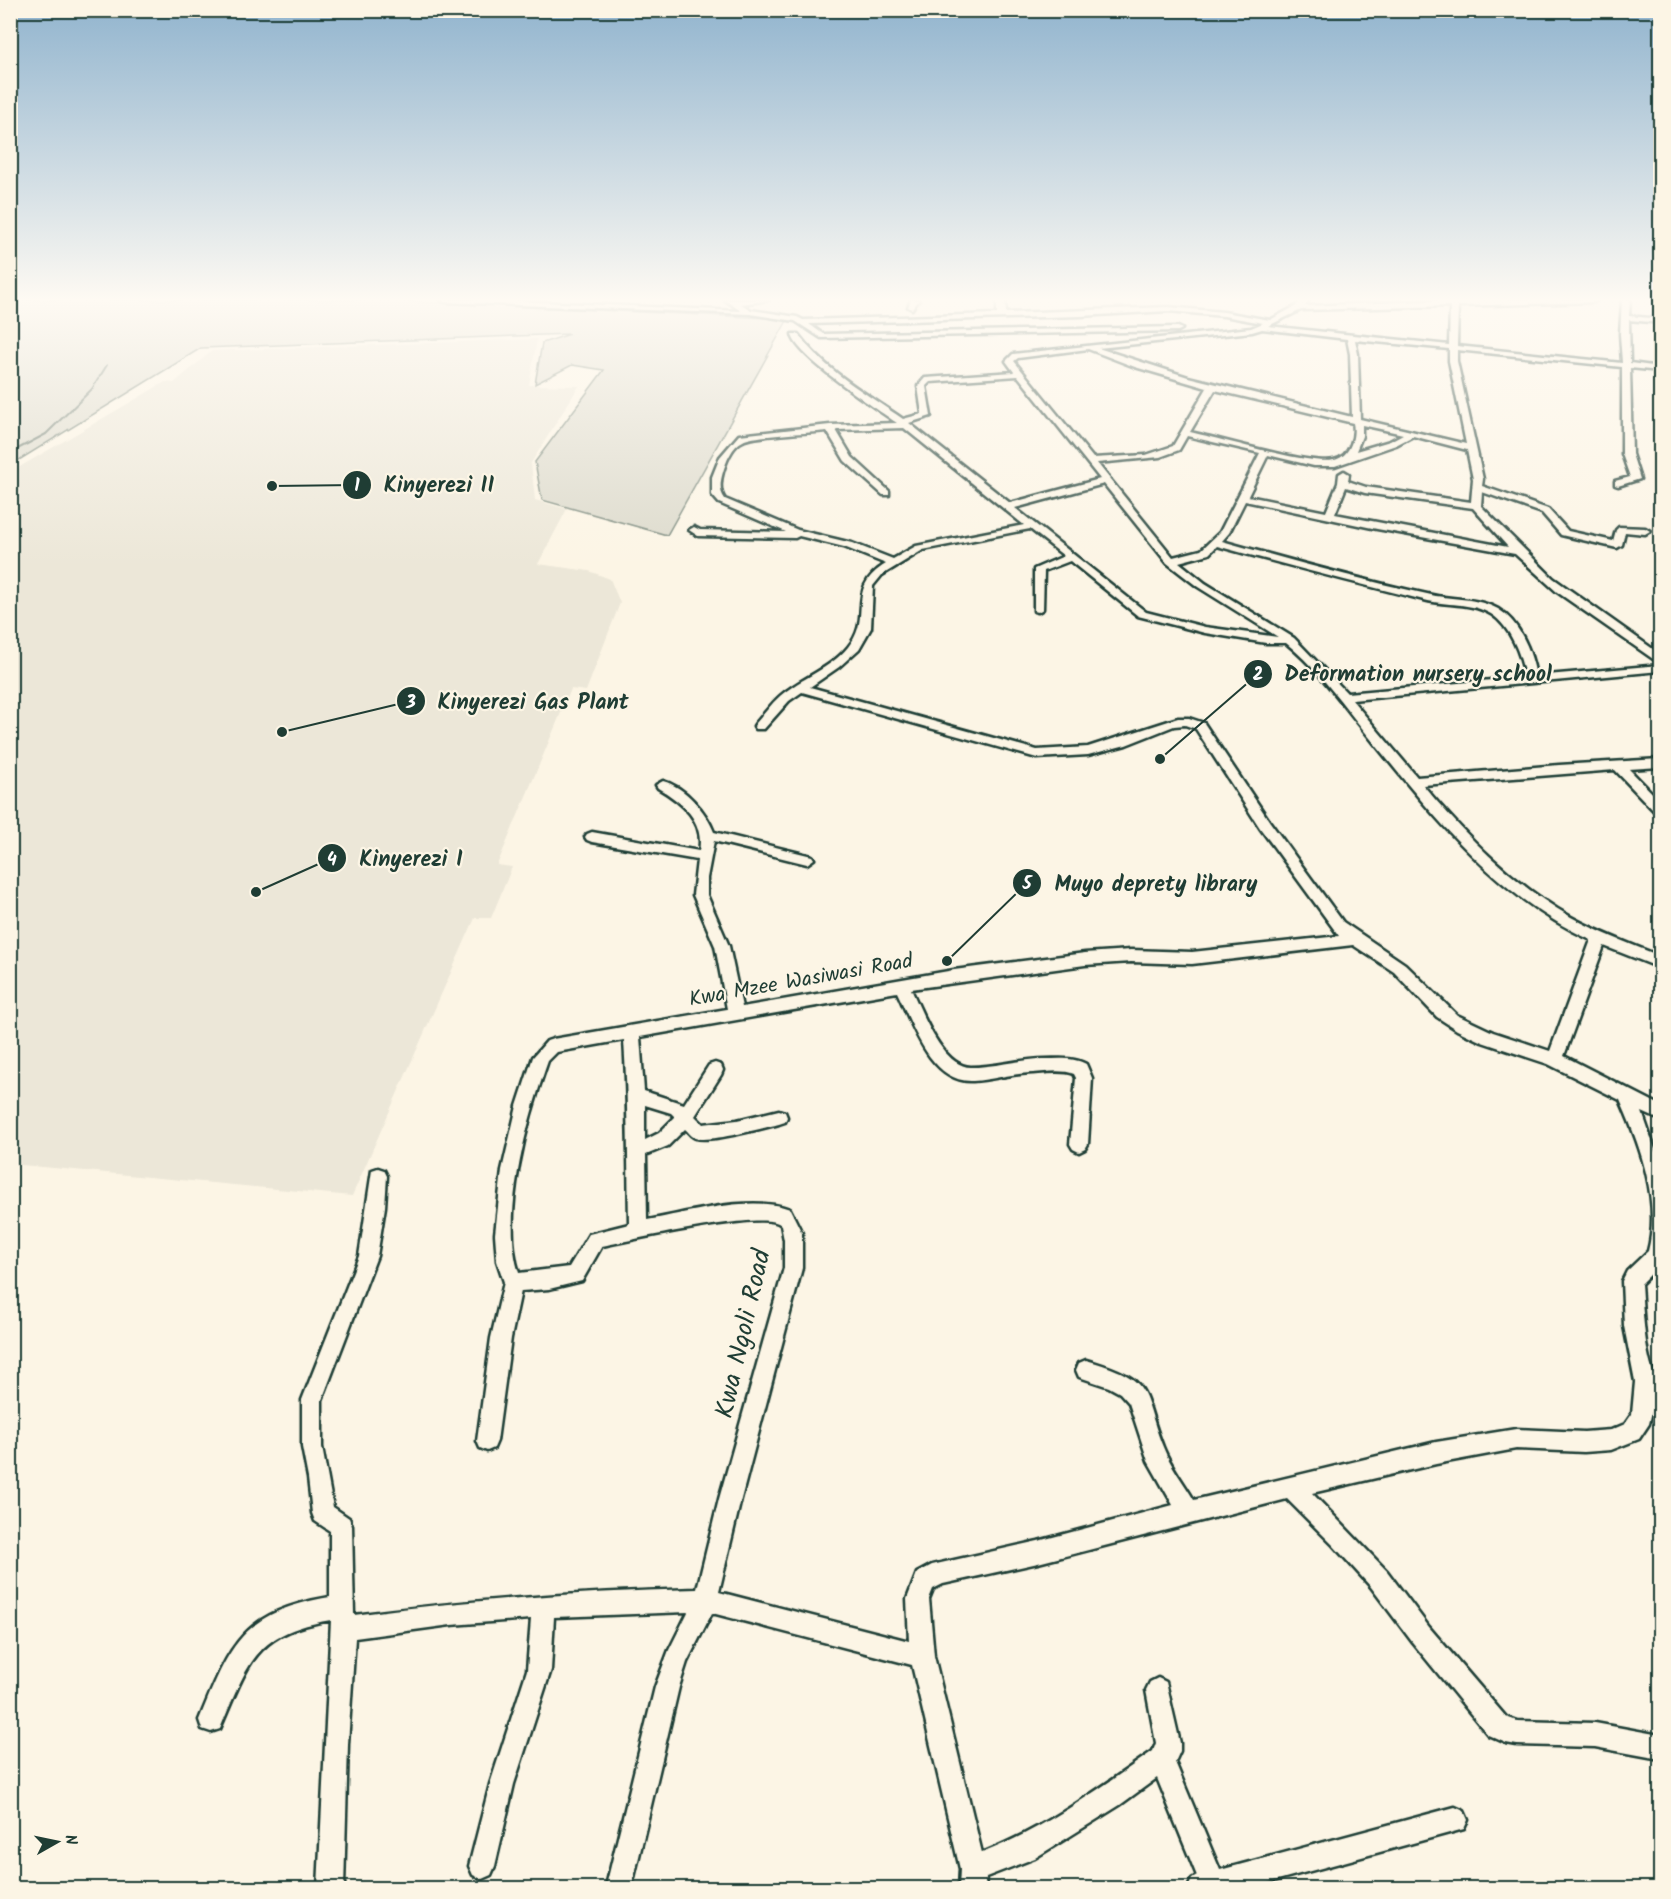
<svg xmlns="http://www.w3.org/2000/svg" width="1671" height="1899" viewBox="0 0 1671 1899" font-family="Kalam,sans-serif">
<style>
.built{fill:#ece7d8}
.green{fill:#dcdacc;stroke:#7e8c80;stroke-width:1.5}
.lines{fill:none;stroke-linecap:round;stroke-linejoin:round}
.stream{stroke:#758479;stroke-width:2}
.minor-casing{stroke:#1f3d34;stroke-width:5}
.minor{fill:#fcf5e5;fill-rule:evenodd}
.labels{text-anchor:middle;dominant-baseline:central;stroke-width:4.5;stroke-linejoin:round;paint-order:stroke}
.street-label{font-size:21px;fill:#1f3d34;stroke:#fcf5e5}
.near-street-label{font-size:26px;fill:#1f3d34;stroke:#fcf5e5}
.leader{fill:none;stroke:#1f3d34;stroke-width:2}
.callout-dot{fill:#1f3d34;stroke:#fcf5e5;stroke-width:2}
.mark-label{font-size:18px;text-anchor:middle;font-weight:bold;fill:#fff}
.callout-label{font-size:22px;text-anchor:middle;font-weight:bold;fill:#1f3d34;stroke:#fcf5e5;stroke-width:4.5;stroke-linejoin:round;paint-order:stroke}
</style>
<rect width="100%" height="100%" fill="#fcf5e5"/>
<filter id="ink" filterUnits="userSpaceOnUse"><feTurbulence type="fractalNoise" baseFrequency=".0167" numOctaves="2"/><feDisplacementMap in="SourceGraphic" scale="12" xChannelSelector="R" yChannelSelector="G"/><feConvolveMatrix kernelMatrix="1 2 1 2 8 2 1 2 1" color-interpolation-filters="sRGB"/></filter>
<g filter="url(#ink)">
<path class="built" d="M537,339l-8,46 50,1 -48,77 4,37 32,9 -29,55 51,7 21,8 10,24 -34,88 -15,-2 -74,176 15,2 -21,51h-16l-123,278 -341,-32v-692l154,-90 9,1 38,-32z"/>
<path class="green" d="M11,300h367l410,19 -121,216 -125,-35 -7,-38 69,-92 -32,-5 -37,19 7,-41 28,-9 -369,14 -190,117z"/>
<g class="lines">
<path class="stream" d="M10,453l36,-19 46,-45 15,-24"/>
<g class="minor-casing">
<g id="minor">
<path d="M441,300h56l244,11 -16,-11h44l-28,4 10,6 46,7 6,3 194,-6v-14h8l1,13 162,-6 56,5 46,8 26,-14 5,-6h8l-4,6 145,-6h148l-4,2 -136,4 -1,40 165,17 -2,-29 2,-34h8l-1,16 31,3v4l-31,-3 1,43 30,4v4l-30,-3 2,86 8,25 -22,7 -3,-1v-4l15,-4 -8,-23v-87l-165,-17v11l26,118 -1,7 66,23 20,22 45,10 3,-11 3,-3 26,1 5,3 -5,3 -20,-2 -3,13 -5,3 -56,-13 -19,-22 -60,-21 -1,14 72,72 107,76v8l-4,-1 -99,-69 -42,-38 -138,-25 -132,-28 -16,32 -7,8c68,19 136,38 205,53 23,6 50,3 71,15 22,13 34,44 38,67l124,-11v6l-308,29 65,77 142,-12 101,-6v8l-31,2 31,32v12l-5,-1 -40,-42 -192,15c43,51 90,99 148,132 29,16 59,27 89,39v12l-56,-22 -40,110 96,49v15l-18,-8 18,52v101l-19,19c2,25 3,82 19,101v25l-7,-3 -4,17 -10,15 -28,11 -27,2 -68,-3 -80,15 -124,29 75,78 42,56 77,90 11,4 78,2 65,12v24l-65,-12 -78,-2 -11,-2 -18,-8 -75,-92 -42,-56 -38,-42 -46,-46 -249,64 -95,21 -10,5 -4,10 5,57 48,197c62,-24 117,-64 171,-102l3,-8 -10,-53 4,-8 8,-4 8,4 14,61v8l-5,11 45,108 235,-63 9,4 4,9 -4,9 -216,59h-60l4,-9 5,-3 -40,-98 -37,27 -85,53 -49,19 -1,11h-26l1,-19 -48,-204 -200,-52 -25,49 -8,25 -46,195 -3,6h-20l-3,-6 48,-195 14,-37 19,-38 -134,5 -3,53 -37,114 -19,82 -4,9 -9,4 -9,-4 -4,-9 21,-82 37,-114 4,-51 -80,6 -96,13 -7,106 -4,144h-26l13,-268c-77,13 -82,42 -111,109l-9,3 -9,-3 -3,-9c31,-76 43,-108 131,-123v-66l-15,-10 -3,-8 -4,-35 -6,-31v-47l57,-144 13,-86 6,-2 6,2 3,6 -2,31 -8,49 -55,144v47l11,60 16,11 3,8 2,89c114,-15 228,-23 343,-26l22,-90 65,-231v-28l-3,-15c-13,-16 -149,15 -174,20l-5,1 -20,35 -33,8 -28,2 -10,47 -14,103 -3,7 -7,3 -7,-3 -3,-7 14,-103 13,-56 -7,-21 -2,-27 7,-64 15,-64 16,-49 14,-16 6,-2 174,-30 -12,-63 -22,-51 4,-35 -105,-18 -5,-2 -2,-3 2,-3 5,-2 107,19c6,-30 -17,-49 -41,-63l-2,-3 7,-4c22,6 43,30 51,51l98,24 2,3 -7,5 -93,-23 -7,37v17l22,51 13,61 212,-37 131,-17 46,-3 61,2 147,-16 -79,-108 -64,-99 -11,-4 -11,1 -48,19 -38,10 -51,3 -235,-66 -13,9 -25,28h-8l-2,-3 2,-3c8,-9 15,-19 24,-27 21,-18 50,-27 68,-49 26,-31 -4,-58 38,-83l-42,-17 -45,-11 -4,2 -97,-2 -9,-6 5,-3 6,3 86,2 -67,-29 -7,-8v-18l8,-20 19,-22 91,-10 67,-2c-20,-14 -103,-68 -105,-89h6c26,36 69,60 105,85l19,-5 -4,-28 7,-8 89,-6 -8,-11 7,-7 238,-26 12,-5 -39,-7 -56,-5 -88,5 -271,8 14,10 355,-7 4,2 -4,2 -357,7 -26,-17 -45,-7 -305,-12zM1450,306l-1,39 -181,-19 33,-16zM1262,329l85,10 3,15 2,63 -164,-40 -90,-29 154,-16zM1355,340l94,9v12l17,83 -106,-25 -2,-65zM1088,349l47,18 72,21 -34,58 -27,9 -53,3 -79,-97 4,-3zM1018,376l82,103 -90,24 -101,-80 22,-7 -5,-30 4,-4zM1215,390l138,33c3,13 -3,34 -19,37 -22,6 -116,-22 -144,-28zM1362,425l41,9 -13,7 -34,10 6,-15zM904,428l120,97 -108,21 -23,13 -41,-16 -54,-13 -73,-31c-6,-8 -5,-17 -2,-27 3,-10 9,-26 20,-31 10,-6 69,-8 84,-10l18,30 38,34h6v-4l-37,-34 -16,-27zM1187,436l73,17 -40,79 -19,18 -28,7 -76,-94 63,-6 19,-7zM1413,436l54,14 6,29 -2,23 -105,-15 -18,-6 1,-7 -5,-3 -5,3 -1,9 -12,29 -78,-16 20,-41 46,11h21l61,-21zM1104,484l63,79 31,24 80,50 -73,-10 -59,-15 -131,-104zM1346,487l19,6 108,15 35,39 -173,-33zM1030,529l34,27 -30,13v42l4,1 5,-3 1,-38 26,-10 68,55 67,17 61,10h20c34,28 57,62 84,95 63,78 127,159 221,202l-41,111 -57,-19 -36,-17 -52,-51 -62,-42 -73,-100 -66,-99 -15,-5h-11l-90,29 -51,3 -227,-63 29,-20 20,-18 12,-21 2,-42 9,-11 41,-25zM1217,546c69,19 138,37 207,54 22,6 47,2 67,14 20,13 30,41 34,63l-178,16 -53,-55 -89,-55 -26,-21 30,-8zM1353,945l41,27 43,45 20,13 25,12 66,22 72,36c20,45 41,102 28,151l-21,20 -5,10 2,45 11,56 -3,32 -7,10 -14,6 -27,2 -68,-3 -80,13 -242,58c-10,-17 -24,-35 -31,-53 -23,-59 -8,-67 -77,-87l-7,3 -3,7 3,7 30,10 11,6 9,10 19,58 25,44 -135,36 -106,24 -15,8 -10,26 2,42 -190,-49 22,-93 61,-231v-35l-12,-24c-39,-15 -102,4 -143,11l-1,-65 22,-9 17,-17c4,3 6,8 11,9 13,5 67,-10 83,-14l6,-2 2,-5 -2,-5 -6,-2 -42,10 -34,4 -8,-8 26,-41 2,-5 -2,-5 -6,-2 -6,2 -25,39 -40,-13 -4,-54 257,-45c15,31 33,91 76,89 20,-1 40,-8 60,-8 12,-1 30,-4 41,1l2,4 -6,66 3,5 6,3 6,-3 3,-5 4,-66 -6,-14c-13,-7 -26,-5 -41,-5 -25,0 -49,8 -74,8 -29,0 -49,-55 -60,-78l174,-24 46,-3 61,2zM624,1040c4,62 4,122 5,184l-40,10 -20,33 -50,6c-19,-58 9,-156 29,-212l9,-9zM645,1105l26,8 4,4 -16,16 -14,7z"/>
<path d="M911,300h8l-7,9 -4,-2z"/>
</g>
</g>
<use href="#minor" class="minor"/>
</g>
</g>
<linearGradient id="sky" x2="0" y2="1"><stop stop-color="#91b4ce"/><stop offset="0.53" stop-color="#fefaf3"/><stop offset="1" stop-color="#fefaf3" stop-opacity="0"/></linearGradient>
<rect width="1671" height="566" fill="url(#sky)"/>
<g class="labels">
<g class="street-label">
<text transform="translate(801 981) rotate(-10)">Kwa Mzee Wasiwasi Road</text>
</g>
<g class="near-street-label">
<text transform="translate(744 1334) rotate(-77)">Kwa Ngoli Road</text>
</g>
</g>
<path class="leader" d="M272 486L357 485M1160 759L1258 674M282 732L411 701M256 892L332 858M947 961L1027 883"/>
<g class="callout-dot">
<circle cx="272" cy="486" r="6"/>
<circle cx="1160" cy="759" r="6"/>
<circle cx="282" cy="732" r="6"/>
<circle cx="256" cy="892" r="6"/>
<circle cx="947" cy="961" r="6"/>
<circle cx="357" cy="485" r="15"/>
<circle cx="1258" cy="674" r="15"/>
<circle cx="411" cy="701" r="15"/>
<circle cx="332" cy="858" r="15"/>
<circle cx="1027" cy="883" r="15"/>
</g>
<g class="mark-label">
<text x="357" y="491">1</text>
<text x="1258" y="680">2</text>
<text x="411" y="708">3</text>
<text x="332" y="865">4</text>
<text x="1027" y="889">5</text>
</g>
<g class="callout-label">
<text x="439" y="492">Kinyerezi II</text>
<text x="1418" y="681">Deformation nursery school</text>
<text x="533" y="709">Kinyerezi Gas Plant</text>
<text x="411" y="866">Kinyerezi I</text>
<text x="1156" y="891">Muyo deprety library</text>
</g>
<rect width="1671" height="1899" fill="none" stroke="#fcf5e5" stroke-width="36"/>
<rect x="18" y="18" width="1635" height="1863" fill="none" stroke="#1f3d34" stroke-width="2" filter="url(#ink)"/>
<g transform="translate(57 1842) rotate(81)" stroke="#fcf5e5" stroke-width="4.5" paint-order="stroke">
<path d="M0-4.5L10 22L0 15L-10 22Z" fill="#1f3d34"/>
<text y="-9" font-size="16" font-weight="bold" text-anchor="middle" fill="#1f3d34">N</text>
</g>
</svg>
